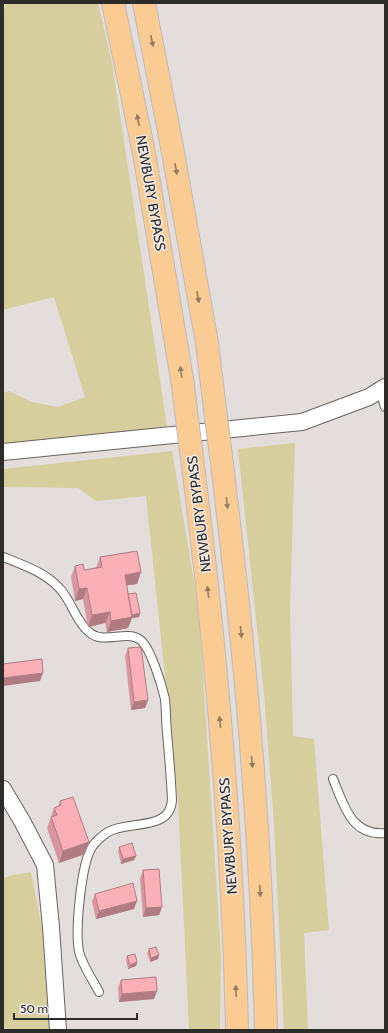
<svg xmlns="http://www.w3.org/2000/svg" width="388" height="1033" viewBox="0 0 388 1033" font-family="Cabin,sans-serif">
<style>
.green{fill:#d6cf9d}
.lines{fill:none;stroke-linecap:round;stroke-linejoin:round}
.service-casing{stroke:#686361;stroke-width:10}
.minor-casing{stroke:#686361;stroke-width:18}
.trunk-casing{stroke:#bcbbbb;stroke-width:24}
.service{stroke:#fff;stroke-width:8}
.minor{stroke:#fff;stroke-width:16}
.trunk{stroke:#facc94;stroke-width:22}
.trunk-bridge-casing{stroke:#bcbbbb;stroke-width:24;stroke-linecap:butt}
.trunk-bridge{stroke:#facc94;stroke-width:22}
.wall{fill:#d8979e}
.shaded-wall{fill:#b07b81}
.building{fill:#fbb0b8;stroke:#b07b81}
.oneway{fill:#947c60}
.labels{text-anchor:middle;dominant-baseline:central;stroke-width:3;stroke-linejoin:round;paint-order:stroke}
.street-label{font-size:14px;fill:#2e2c2b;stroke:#f0eae8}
</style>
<rect width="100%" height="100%" fill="#e3dddb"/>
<g class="green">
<path d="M5,3h93l14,59 55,364 -71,12 -93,11v-56l6,-2 23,11 26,5 27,-10 -31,-100 -51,13v-294z"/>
<path d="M295,443l-5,167 3,126 21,3 15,191 -25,3 4,97h-24l-10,-206 -10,-130 -26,-245z"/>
<path d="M172,451l27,161 22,343 -1,75h-31l-11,-230 -32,-304 -50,5 -18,-13 -75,-1v-18z"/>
<path d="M31,872l12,60 7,98h-47v-152l10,-3z"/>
</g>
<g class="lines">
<g class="service-casing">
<g id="service">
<path d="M380,391l5,16"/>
<path d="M3,557c23,9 50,18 63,40 8,12 12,26 23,35 14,13 36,-2 50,7 11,6 23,47 26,60 1,11 1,23 2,34 2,22 4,44 5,67 -2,32 -44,20 -64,32 -5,3 -13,10 -16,15 -11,17 -17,84 -13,104 2,12 15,31 20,41"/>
<path d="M333,779c11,26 18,57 52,54"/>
</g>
</g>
<g class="minor-casing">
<g id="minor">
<path d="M3,452l299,-30 67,-25 16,-10"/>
<path d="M3,789l19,32 23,44 6,62 7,103"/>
</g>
</g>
<g class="trunk-casing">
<g id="trunk">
<path d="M113,3l31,150 39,232 3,26"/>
<path d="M144,3l28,144 35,196 8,66"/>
<path d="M222,464c13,107 25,214 32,322 6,81 10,163 12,244"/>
<path d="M194,474c23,184 39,370 43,556"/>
</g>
</g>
<use href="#service" class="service"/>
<use href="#minor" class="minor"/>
<use href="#trunk" class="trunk"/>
<g class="trunk-bridge-casing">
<g id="trunk-bridge">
<path d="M215,409l7,55"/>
<path d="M186,411l8,63"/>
</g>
</g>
<use href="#trunk-bridge" class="trunk-bridge"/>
</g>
<g class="wall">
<path d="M100,557l41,15 -4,12 -10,1 1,9 12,19 -1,4 -7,1 -4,10 -21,4 -2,-9 -17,4 -5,-28 -8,2 -4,-24 4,-11 9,4 12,-2z"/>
<path d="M128,648l20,52 -3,8 -14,2 -6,-54z"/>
<path d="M60,801l25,53 -26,9 -12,-35 7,-20 4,-2z"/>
<path d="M119,847l17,9 -2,4 -13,4 -3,-13z"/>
<path d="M143,870l19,37 -3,8 -16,2 -3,-39z"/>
<path d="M95,894l39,15 -38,10 -4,-17z"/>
<path d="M149,949l10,6 -1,4 -8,3 -3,-9z"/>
<path d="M127,956l10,6 -1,4 -8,3 -2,-9z"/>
<path d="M121,980l33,19 -35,3 -1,-14z"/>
</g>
<g class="shaded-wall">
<path d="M141,572l-4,12 -16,2 4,-11z"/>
<path d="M87,588l-4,11 -8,2 4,-12z"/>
<path d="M110,612l-5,11 -17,4 4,-12z"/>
<path d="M140,613l-1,4 -7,1 -4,10 -21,4 4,-11 18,-6z"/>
<path d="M43,673l-3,8 -37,5v-8z"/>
<path d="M148,700l-3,8 -14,2 3,-8z"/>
<path d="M89,842l-4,12 -26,9 4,-12z"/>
<path d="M136,856l-2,4 -13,4 2,-5z"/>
<path d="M137,901l-3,8 -38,10 3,-8z"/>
<path d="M162,907l-3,8 -16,2 3,-9z"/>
<path d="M159,955l-1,4 -8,3 1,-4z"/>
<path d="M137,962l-1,4 -8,3 2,-4z"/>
<path d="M157,991l-3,8 -35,3 3,-8z"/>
</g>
<g class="building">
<path d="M137,551l4,21 -16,3 7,42 -21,4 -1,-9 -18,3 -5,-27 -8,1 -4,-23 8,-2 1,6 18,-3 -2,-10z"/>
<path d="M136,593l4,20 -8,2 -4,-21z"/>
<path d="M141,647l7,53 -14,2 -6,-54z"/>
<path d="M42,659l1,14 -40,5v-14z"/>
<path d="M73,797l16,45 -26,9 -12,-34 6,-2 -3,-7 7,-3 -1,-4z"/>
<path d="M132,843l4,13 -13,3 -4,-12z"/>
<path d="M159,869l3,38 -16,1 -3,-38z"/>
<path d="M133,883l4,18 -38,10 -4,-17z"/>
<path d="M156,947l3,8 -8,3 -2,-9z"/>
<path d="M135,954l2,8 -7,3 -3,-9z"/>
<path d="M156,977l1,14 -35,3 -1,-14z"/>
</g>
<defs><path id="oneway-solid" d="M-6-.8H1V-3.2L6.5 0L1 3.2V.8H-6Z"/></defs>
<g class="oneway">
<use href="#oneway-solid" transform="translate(152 41) rotate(78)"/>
<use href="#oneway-solid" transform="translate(138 120) rotate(-101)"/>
<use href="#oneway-solid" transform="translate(176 169) rotate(80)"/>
<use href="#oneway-solid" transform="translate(198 297) rotate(80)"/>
<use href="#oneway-solid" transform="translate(181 372) rotate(-99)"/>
<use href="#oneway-solid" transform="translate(227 503) rotate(83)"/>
<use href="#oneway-solid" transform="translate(208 592) rotate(-97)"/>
<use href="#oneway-solid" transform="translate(241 632) rotate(85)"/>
<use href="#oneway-solid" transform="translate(220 722) rotate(-95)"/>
<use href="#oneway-solid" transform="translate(252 762) rotate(85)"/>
<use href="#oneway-solid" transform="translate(260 891) rotate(87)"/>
<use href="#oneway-solid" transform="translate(236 991) rotate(-92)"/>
</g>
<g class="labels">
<g class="street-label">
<text transform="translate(151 193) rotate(80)">NEWBURY BYPASS</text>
<text transform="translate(199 514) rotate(-97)">NEWBURY BYPASS</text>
<text transform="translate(228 836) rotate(-94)">NEWBURY BYPASS</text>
</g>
</g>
<rect width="388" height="1033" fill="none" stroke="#2e2c2b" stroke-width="8"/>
<path d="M14 1013v6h123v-6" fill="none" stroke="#2e2c2b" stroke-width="2"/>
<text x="20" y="1013" font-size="12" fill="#2e2c2b" stroke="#f0eae8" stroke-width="3" paint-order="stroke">50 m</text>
</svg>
